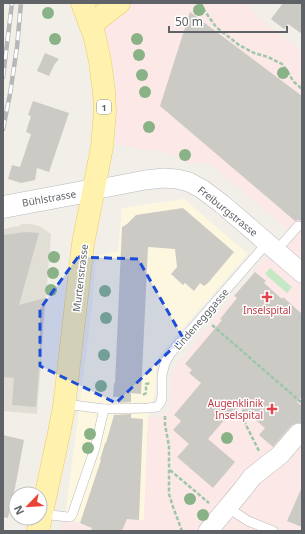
<svg xmlns="http://www.w3.org/2000/svg" width="305" height="534" viewBox="0 0 305 534" font-family="'Noto Sans',sans-serif">
<style>
.commercial{fill:#fef7e0}
.education{fill:#e1ded6}
.medical{fill:#fce8e6}
.green{fill:#c5e8c5}
.building{fill:#cccac5}
.lines{fill:none;stroke-linecap:round;stroke-linejoin:round}
.lane-casing{stroke:#b5b8bc;stroke-width:10}
.street-casing{stroke:#b5b8bc;stroke-width:20}
.secondary-casing{stroke:#b6babf;stroke-width:23}
.primary-casing{stroke:#f2c960;stroke-width:23}
.path{stroke:#9cc7a9;stroke-width:2.5;stroke-dasharray:4 2;stroke-linecap:butt}
.lane{stroke:#fff;stroke-width:9}
.street{stroke:#fff;stroke-width:19}
.secondary{stroke:#fff;stroke-width:22}
.primary{stroke:#fff2af;stroke-width:22}
.rail-casing{stroke:#b6b7b8;stroke-width:4.5}
.rail{stroke:#fff;stroke-width:3;stroke-dasharray:9;stroke-linecap:butt}
.tree{fill:#89b387}
.marked{fill:#1d4ed8;fill-opacity:0.2;stroke:#1d4ed8;stroke-width:3;stroke-dasharray:8 5;stroke-linejoin:round}
.health-dot{fill:#e0444e;stroke:#fff;stroke-width:1.5}
.labels{text-anchor:middle;dominant-baseline:central;stroke-width:3;stroke-linejoin:round;paint-order:stroke}
.shield{fill:#fff;stroke:#8f9295;stroke-width:1}
.shield-label{font-size:9px;font-weight:bold;fill:#5f6368}
.street-label{font-size:10px;fill:#5f6368;stroke:#fff}
.health-label{font-size:10px;fill:#be3a42;stroke:#fff}
</style>
<rect width="100%" height="100%" fill="#f1efe8"/>
<path class="commercial" d="M184,199l64,55 -91,104 -2,36 -7,23 -4,103 -17,-1 -5,12h-20l-37,-14 15,-114 12,-97 4,-50 22,-5 4,-43z"/>
<path class="education" d="M21,224h11l9,3 10,7 -14,180 -34,-3v-181l8,-3 9,-1z"/>
<g class="medical">
<path d="M121,3h125l12,15 44,33v480h-180l5,-12 17,1 4,-103h12l9,-4 3,-37 6,-13 110,-133 -79,-67h-22l-25,-12 -19,-1 -27,-6v-61l-5,-28 -10,-39z"/>
<path d="M65,517l27,11 10,3h-42z"/>
</g>
<path class="green" d="M270,268l22,19 -5,6 -22,-19z"/>
<g class="building">
<path d="M283,3h19v31l-14,-10 -4,5 -13,-10z"/>
<path d="M190,12l112,84v126l-3,-2 -4,1 -135,-115z"/>
<path d="M45,53l14,6 -5,6 -5,11 -12,-5z"/>
<path d="M33,101l36,12 -20,59 -12,-4 -2,12 -14,3 -13,-4 4,-14 8,2 11,-33 -5,-2 5,-16 -3,-1z"/>
<path d="M183,208l51,44 -26,31 -4,3 -4,-3 -6,8 -9,-8 -2,2 -12,-11 6,-7 -2,-18 -27,-2 -7,147 -10,-1v9l-13,1 2,-6h-7l1,-14h1l7,-156 5,-3 9,-9z"/>
<path d="M26,232l13,1 -20,72 26,-7 -9,109 -24,-2 2,-27 -11,-1v-142z"/>
<path d="M255,272l11,9 -2,2 18,16 1,-2 19,17v82l-5,6 5,4v17h-6l-5,3 -18,21 -14,-12 6,-7 -25,-21 -4,4 -3,-1 -25,29 27,23 -22,26 -36,-31 12,-13 -16,-14 8,-9 -7,-6 27,-32 -12,-10 3,-3 -7,-6 37,-44 -2,-1 17,-21 -3,-2z"/>
<path d="M131,414v4l12,1 -4,101 -12,-1 -5,12h-32l2,-3 -12,-5 21,-63h-1l5,-17h1l8,-28z"/>
<path d="M3,435l21,5 -9,48 -7,30 -5,-1z"/>
<path d="M302,487v40l-15,-6z"/>
</g>
<g class="lines">
<g class="lane-casing">
<g id="lane">
<path d="M276,251l22,-25"/>
<path d="M65,404l39,5 44,-1 9,-1 4,-5 1,-5v-22l3,-12 5,-9 97,-111"/>
<path d="M227,507l21,14 25,10"/>
<path d="M42,514l26,3h2l2,-2 23,-67 9,-39"/>
</g>
</g>
<g class="street-casing">
<g id="street">
<path d="M94,190l51,-10 19,-2 13,1 12,3 13,7 20,15 80,69"/>
<path d="M208,531l35,-42 9,-12 28,-22 19,-22"/>
</g>
</g>
<g class="secondary-casing">
<path id="secondary" d="M3,207l91,-17"/>
</g>
<g class="primary-casing">
<g id="primary">
<path d="M90,25l29,-22"/>
<path d="M38,531l21,-98 5,-26 19,-163 19,-97 3,-36 -1,-19 -4,-31 -6,-27 -12,-31"/>
</g>
</g>
<g class="path">
<path d="M201,3l3,7 12,17 23,18 15,8 14,4 14,7 6,8 5,9 9,8"/>
<path d="M212,325l90,78"/>
<path d="M143,395l3,-2v-9l5,-1"/>
<path d="M244,410l-3,5 18,36"/>
<path d="M165,416v9l4,21v48l4,13 9,24"/>
<path d="M170,470l39,33"/>
</g>
<use href="#lane" class="lane"/>
<use href="#street" class="street"/>
<use href="#secondary" class="secondary"/>
<use href="#primary" class="primary"/>
<g class="rail-casing">
<g id="rail">
<path d="M3,77l9,-74"/>
<path d="M3,129l7,-35 7,-47 4,-44"/>
</g>
</g>
<use href="#rail" class="rail"/>
</g>
<g class="tree">
<circle cx="199" cy="10" r="6"/>
<circle cx="48" cy="13" r="6"/>
<circle cx="55" cy="39" r="6"/>
<circle cx="137" cy="39" r="6"/>
<circle cx="139" cy="55" r="6"/>
<circle cx="283" cy="73" r="6"/>
<circle cx="142" cy="75" r="6"/>
<circle cx="145" cy="92" r="6"/>
<circle cx="149" cy="127" r="6"/>
<circle cx="185" cy="155" r="6"/>
<circle cx="54" cy="257" r="6"/>
<circle cx="53" cy="273" r="6"/>
<circle cx="51" cy="290" r="6"/>
<circle cx="105" cy="291" r="6"/>
<circle cx="106" cy="318" r="6"/>
<circle cx="104" cy="355" r="6"/>
<circle cx="101" cy="386" r="6"/>
<circle cx="90" cy="434" r="6"/>
<circle cx="227" cy="438" r="6"/>
<circle cx="88" cy="448" r="6"/>
<circle cx="190" cy="499" r="6"/>
<circle cx="203" cy="515" r="6"/>
</g>
<path class="marked" d="M78,257l60,2 45,79 -67,65 -76,-37v-57z"/>
<g class="health-dot">
<path d="M265 291h4v4h4v4h-4v4h-4v-4h-4v-4h4z"/>
<path d="M270 403h4v4h4v4h-4v4h-4v-4h-4v-4h4z"/>
</g>
<g class="labels">
<rect class="shield" x="97" y="100" width="14" height="14" rx="3"/>
<g class="shield-label">
<text x="104" y="107">1</text>
</g>
<g class="street-label">
<text transform="translate(49 198) rotate(-10)">Bühlstrasse</text>
<text transform="translate(228 211) rotate(39)">Freiburgstrasse</text>
<text transform="translate(80 278) rotate(-83)">Murtenstrasse</text>
<text transform="translate(201 319) rotate(-49)">Lindenegggasse</text>
</g>
<g class="health-label">
<text x="267" y="310">Inselspital</text>
<text x="263" y="403" text-anchor="end">Augenklinik<tspan x="263" dy="12">Inselspital</tspan></text>
</g>
</g>
<rect width="305" height="534" fill="none" stroke="#5f6368" stroke-width="8"/>
<g transform="translate(28 506) rotate(245)"><circle r="19" fill="#ffffff" stroke="#bfc1c3"/>
<path d="M0-3L7 15L0 10L-7 15Z" fill="#ea4335"/>
<text y="-6" font-size="11" font-weight="bold" text-anchor="middle" fill="#5f6368">N</text>
</g>
<path d="M169 26v6h118v-6" fill="none" stroke="#5f6368" stroke-width="2"/>
<text x="175" y="26" font-size="12" fill="#5f6368" stroke="#ffffff" stroke-width="3" paint-order="stroke">50 m</text>
</svg>
